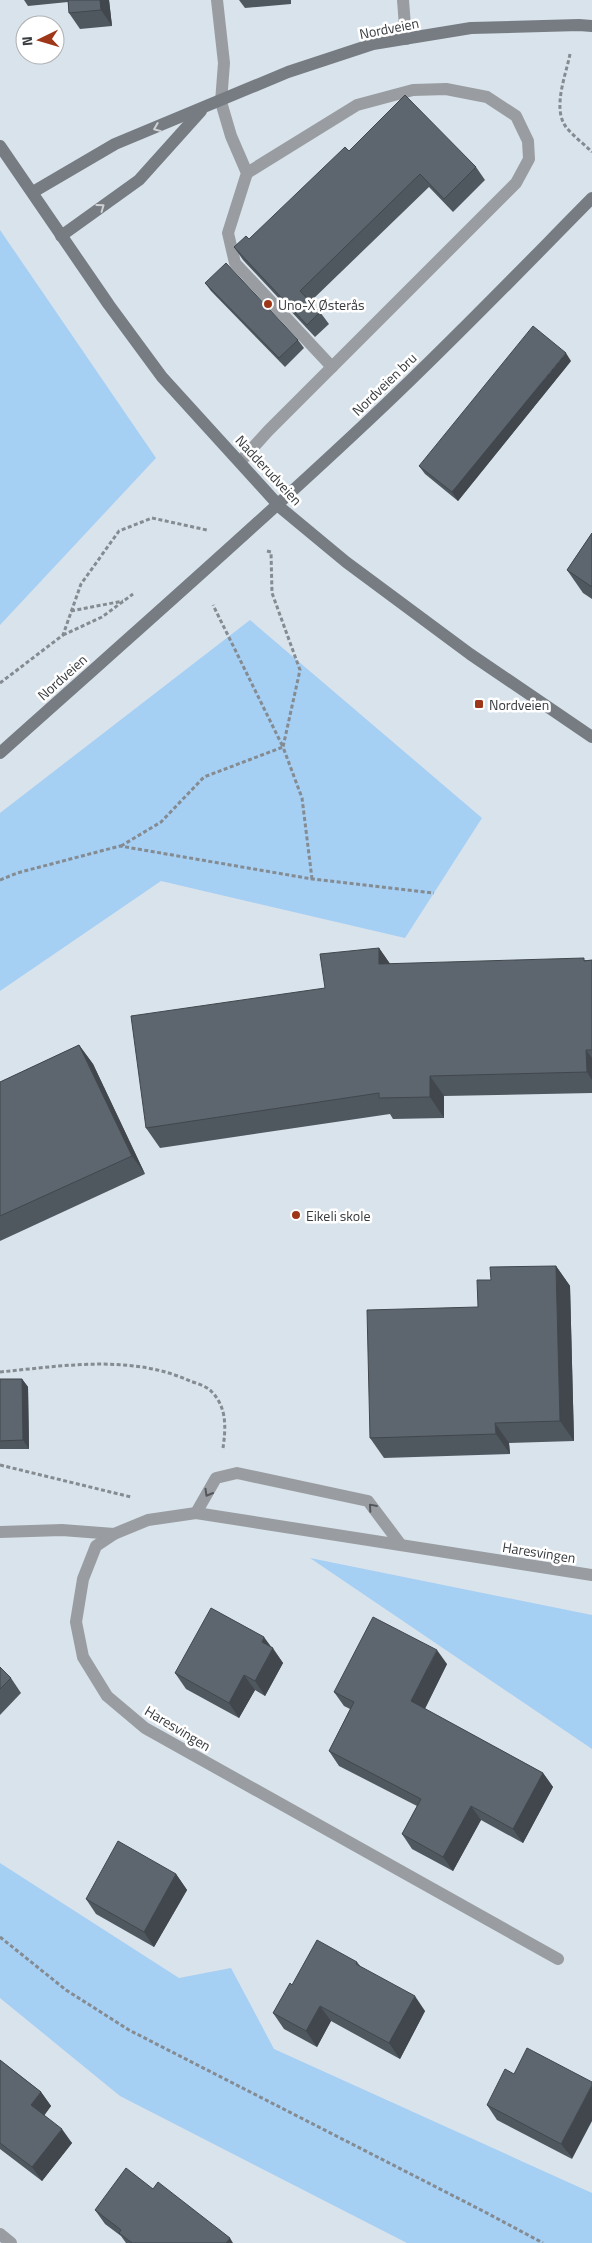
<svg xmlns="http://www.w3.org/2000/svg" width="592" height="2243" viewBox="0 0 592 2243" font-family="'Titillium Web',sans-serif">
<style>
.green{fill:#a6cff4}
.lines{fill:none;stroke-linecap:round;stroke-linejoin:round}
.path{stroke:#848b91;stroke-width:3;stroke-dasharray:4 2.5;stroke-linecap:butt}
.service{stroke:#999da1;stroke-width:12}
.minor{stroke:#999da1;stroke-width:12}
.secondary{stroke:#767c82;stroke-width:12}
.wall{fill:#50585f}
.shaded-wall{fill:#41474d}
.building{fill:#5d666e;stroke:#41474d}
.oneway{stroke:#cfd1d3}
.oneway2{stroke:#54585c}
.poi-dot{fill:#9e3718;stroke:#fff;stroke-width:2}
.labels{text-anchor:middle;dominant-baseline:central;stroke-width:5;stroke-linejoin:round;paint-order:stroke}
.street-label{font-size:14px;fill:#373b3e;stroke:#fff}
.poi-label{font-size:14px;fill:#373b3e;stroke:#fff;text-anchor:start}
</style>
<rect width="100%" height="100%" fill="#d9e3ec"/>
<g class="green">
<path d="M0,230l156,228 -156,167z"/>
<path d="M250,620l232,198 -77,120 -244,-57 -161,110v-178z"/>
<path d="M310,1558l282,57v134z"/>
<path d="M0,1863l179,115 52,-10 43,81 318,144v50h-185l-287,-147 -120,-98z"/>
</g>
<g class="lines">
<g class="path">
<path d="M570,54c-4,21 -18,54 -4,73 7,9 18,17 26,25"/>
<path d="M267,551l4,1 1,41 28,77 -17,77 19,51 10,81"/>
<path d="M71,611l52,-10"/>
<path d="M63,635l39,-18 31,-23"/>
<path d="M0,683l63,-48 18,-51 38,-53 33,-13 55,12"/>
<path d="M121,846l40,-24 43,-45 79,-30 -70,-142"/>
<path d="M0,880l17,-7 103,-27 192,33 122,14"/>
<path d="M0,1372c62,-6 131,-18 190,9 6,2 16,5 21,10 16,16 15,36 12,57"/>
<path d="M0,1465l131,32"/>
<path d="M0,1937l66,53 63,40 354,181 60,32"/>
</g>
<g class="service">
<path d="M217,0l7,63 -3,39 10,34 16,37 -19,60 7,30 97,104"/>
<path d="M403,0l3,39"/>
<path d="M240,462l28,-31 248,-248 13,-24 -1,-18 -12,-25 -29,-19 -41,-8 -33,1 -56,15 -110,68"/>
<path d="M196,1513l20,-35 21,-5 131,28 33,44"/>
<path d="M0,1532l62,-2 52,4"/>
</g>
<g class="minor">
<path d="M558,1959l-413,-231 -38,-32 -24,-39 -7,-35 7,-43 13,-33 18,-12 34,-14 48,-7 396,62"/>
<path d="M0,2234l11,9"/>
</g>
<g class="secondary">
<path d="M0,146l109,159 53,72 120,132 64,53 124,92 122,83"/>
<path d="M33,192l82,-48 173,-72 85,-28 98,-16 108,-3 13,1"/>
<path d="M61,236l78,-56 62,-69"/>
<path d="M0,753c124,-111 249,-220 370,-334 76,-71 149,-147 222,-221"/>
</g>
</g>
<g class="wall">
<path d="M24,0h85l3,26 -32,3 -11,-16 -1,-11 -40,4z"/>
<path d="M239,0h52v4l-46,4z"/>
<path d="M349,151l127,16 9,13 -32,32 -24,-25 -119,115 10,10 9,12 -14,13 -72,-77 -9,-13 15,-8z"/>
<path d="M205,283l93,57 6,8 -19,19 -74,-76z"/>
<path d="M571,361l-113,140 -33,-27 -6,-8z"/>
<path d="M592,533v66l-9,-6 -16,-23z"/>
<path d="M379,948l11,16 202,-4v133l-148,3v22l-51,1 -3,-5 -230,34 -14,-20 179,-140z"/>
<path d="M79,1045l14,19 52,110 -145,67v-159z"/>
<path d="M556,1266l14,20 4,155 -65,2 1,11 -126,4 -14,-20 108,-131 13,-27z"/>
<path d="M0,1379h22l6,8 1,62h-29z"/>
<path d="M273,1648l10,15 -18,33 -10,-6 -16,28 -53,-29 -11,-16z"/>
<path d="M447,1664l-22,45 118,64 10,14 -30,56 -42,-23 -28,51 -41,-22 -10,-15 15,-28 -78,-40 -10,-15 21,-42 -6,-3 -10,-14z"/>
<path d="M0,1667l11,11 10,15 -21,22z"/>
<path d="M176,1874l11,16 -33,57 -58,-33 -10,-15z"/>
<path d="M357,1962l4,5 64,44 -25,48 -69,-38 -14,26 -33,-18 -11,-16 19,-28z"/>
<path d="M0,2060l41,32 10,14 -7,9 28,28 -30,38 -42,-32z"/>
<path d="M514,2074l58,85 -75,-39 -10,-15z"/>
<path d="M95,2210l138,33h-107l-5,-7 -16,-12z"/>
</g>
<g class="shaded-wall">
<path d="M100,0h9l3,26 -11,-16z"/>
<path d="M566,353l5,8 -113,140 -6,-9z"/>
<path d="M379,948l14,20 -14,-4z"/>
<path d="M79,1045l14,19 52,110 -13,-18z"/>
<path d="M586,1050l6,8v22l-5,-8z"/>
<path d="M430,1076l14,20v22l-14,-21z"/>
<path d="M556,1266l14,20 4,155 -14,-20z"/>
<path d="M22,1379l6,8 1,62 -6,-9z"/>
<path d="M495,1423l14,20 1,11 -14,-20z"/>
<path d="M264,1637l19,26 -18,33 -10,-15 7,-39z"/>
<path d="M437,1650l10,14 -26,52 -10,-15z"/>
<path d="M244,1675l11,15 -16,28 -10,-15z"/>
<path d="M543,1773l10,14 -30,56 -10,-14z"/>
<path d="M471,1806l10,14 -28,51 -10,-14z"/>
<path d="M176,1874l11,16 -33,57 -10,-15z"/>
<path d="M415,1996l10,15 -25,48 -11,-16z"/>
<path d="M320,2006l11,15 -14,26 -11,-16z"/>
<path d="M592,2085v36l-20,38 -11,-15z"/>
<path d="M41,2092l10,14 -10,14 -10,-15z"/>
<path d="M62,2129l10,14 -30,38 -10,-14z"/>
<path d="M230,2238l3,5h-7z"/>
</g>
<g class="building">
<path d="M68,0h32l1,10 -32,3z"/>
<path d="M405,95l71,72 -32,32 -24,-25 -120,117 20,21 -13,13 -73,-78 12,-11 3,3 96,-92 4,4z"/>
<path d="M226,263l72,77 -19,18 -74,-75z"/>
<path d="M533,326l33,27 -114,139 -33,-26z"/>
<path d="M592,533v54l-25,-17z"/>
<path d="M379,948v16l205,-6v3l8,-1v90h-6l1,22 -157,4v21l-51,1v-5l-233,35 -15,-112 194,-28 -5,-34z"/>
<path d="M79,1045l53,111 -132,60v-134z"/>
<path d="M556,1266l4,155 -65,2 1,11 -126,4 -3,-128 111,-3 -1,-27h14l-1,-13z"/>
<path d="M0,1379h22l1,61 -23,1z"/>
<path d="M211,1608l53,29 -2,5 11,6 -18,33 -11,-6 -15,28 -54,-30z"/>
<path d="M373,1617l64,33 -26,51 132,72 -30,56 -42,-23 -28,51 -41,-23 19,-35 -92,-48 25,-49 -20,-10z"/>
<path d="M0,1667l11,11 -11,11z"/>
<path d="M118,1841l58,33 -32,58 -58,-33z"/>
<path d="M317,1940l40,22 -1,2 59,32 -26,47 -69,-37 -14,25 -33,-18 17,-30 2,2z"/>
<path d="M527,2048l65,34v3l-31,59 -74,-39 18,-36 9,5z"/>
<path d="M0,2060l41,32 -10,13 31,24 -30,38 -32,-24z"/>
<path d="M126,2168l27,21 5,-7 72,56 -4,5h-94l-13,-10 2,-3 -26,-20z"/>
</g>
<defs><path id="oneway-chevron" d="M-2-3.5L2.5 0L-2 3.5" fill="none" stroke-width="1.6" stroke-linecap="round" stroke-linejoin="round" transform="scale(1.25)"/></defs>
<g class="oneway">
<use href="#oneway-chevron" transform="translate(157 128) rotate(158)"/>
<use href="#oneway-chevron" transform="translate(101 207) rotate(-36)"/>
</g>
<g class="oneway2">
<use href="#oneway-chevron" transform="translate(208 1493) rotate(120)"/>
<use href="#oneway-chevron" transform="translate(372 1507) rotate(-131)"/>
</g>
<g class="poi-dot">
<circle cx="268" cy="304" r="5"/>
<rect x="474" y="699" width="10" height="10" rx="2.5"/>
<circle cx="296" cy="1215" r="5"/>
</g>
<g class="labels">
<g class="street-label">
<text transform="translate(389 28) rotate(-11)">Nordveien</text>
<text transform="translate(384 384) rotate(-44)">Nordveien bru</text>
<text transform="translate(269 470) rotate(47)">Nadderudveien</text>
<text transform="translate(62 677) rotate(-42)">Nordveien</text>
<text transform="translate(539 1552) rotate(9)">Haresvingen</text>
<text transform="translate(178 1728) rotate(31)">Haresvingen</text>
</g>
<g class="poi-label">
<text x="278" y="304">Uno-X Østerås</text>
<text x="489" y="704">Nordveien</text>
<text x="306" y="1215">Eikeli skole</text>
</g>
</g>
<g transform="translate(40 40) rotate(265)"><circle r="24" fill="#ffffff" stroke="#afb1b2"/>
<path d="M0-4L9 19L0 12L-9 19Z" fill="#9e3718"/>
<text y="-8" font-size="14" font-weight="bold" text-anchor="middle" fill="#373b3e">N</text>
</g>
</svg>
